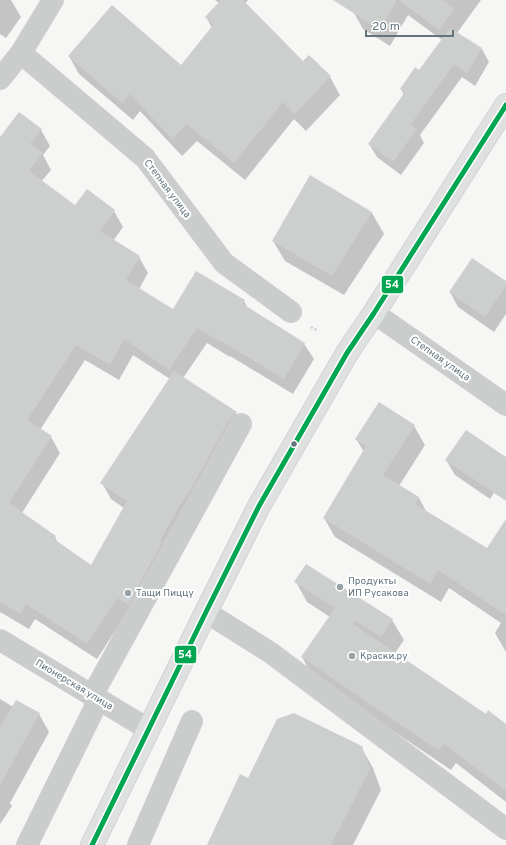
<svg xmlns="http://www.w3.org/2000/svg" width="506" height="845" viewBox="0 0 506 845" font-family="Overpass,sans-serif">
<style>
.shadow{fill:#0003;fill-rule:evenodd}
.building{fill:#cdcfcf}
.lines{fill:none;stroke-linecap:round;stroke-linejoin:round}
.major-casing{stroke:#d2d3d3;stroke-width:24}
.path{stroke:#c7c9ca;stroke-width:2.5;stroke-dasharray:2 2;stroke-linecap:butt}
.minor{stroke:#cbcccc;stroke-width:22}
.major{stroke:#dfe0e0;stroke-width:22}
.bus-1-casing{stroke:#fff;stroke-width:8}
.bus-1{stroke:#00a651;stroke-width:5}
.bus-dot{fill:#62757f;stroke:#fff;stroke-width:1.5}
.poi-dot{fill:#96a2a8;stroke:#fff;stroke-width:1.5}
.labels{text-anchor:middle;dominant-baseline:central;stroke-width:4;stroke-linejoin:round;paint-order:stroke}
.street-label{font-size:10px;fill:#62757f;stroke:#fff}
.poi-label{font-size:10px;fill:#62757f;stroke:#fff;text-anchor:start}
.line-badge{stroke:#fff;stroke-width:1.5}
.badge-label{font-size:11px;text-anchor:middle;font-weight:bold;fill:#fff}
</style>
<rect width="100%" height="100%" fill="#f6f6f5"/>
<g class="shadow">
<path d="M0,0h11l10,17 -15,21 -6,-4z"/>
<path d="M215,0h33l-3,4 58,58 6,-6 21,21 10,18 -34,36 -12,-12 -49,61 -48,-39 -15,15 -42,-45 -7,9 -54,-46 -10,-18 112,10 31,-38 -6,-11 13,-14z"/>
<path d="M362,0h119l-24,33 25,16 7,13 -14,24 -13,-9 -42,58 4,8 -23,32 -24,-18 -8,-13 35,-49 -3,-6 18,-18 23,-31 -34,-25 -18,31 -27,-17 -9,-16z"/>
<path d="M41,130l9,16 -7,9 8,15 -10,12 34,25 39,4 9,16 -10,14 26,16 9,16 -9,16 35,22 70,-10 5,9 55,34 10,15 -21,35 -63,-38v1l-23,-14 -24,35 53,35 9,16 -148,230 -62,-40 -6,10 -29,-17v-474zM133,355l37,24 -68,104 9,16 13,9 -33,58 -33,-23 -3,-6 -33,-24 38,-60 -9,-16 -11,-7 45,-70 34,20z"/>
<path d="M310,177l62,36 12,21 -40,61 -59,-34 -12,-20z"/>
<path d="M506,282v32l-12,18 -36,-25 -8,-15z"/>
<path d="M379,403l35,23 11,19 -26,41 20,12 8,15 60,36 19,-28v131l-11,-19 6,-10 -52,-35 -8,14 -106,-65 -11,-19 40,-66 -8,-13z"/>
<path d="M446,460l60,4v11l-16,24 -35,-24z"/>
<path d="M296,582l96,38 12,20 -9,13 91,62 20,10v77l-50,-39 -5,7 -138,-93 -11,-20 28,-40 -23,-15z"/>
<path d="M0,699l13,8 26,7 10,18 -39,71 2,3 -12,18z"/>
<path d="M361,747l12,21 8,22 -28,55h-145l41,-65z"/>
</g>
<g class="building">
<path d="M221,0h22l60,61 6,-6 22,21 -36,38 -12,-12 -49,61 -47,-39 -15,15 -42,-45 -8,9 -54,-47 44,-51 69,60 32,-40 -8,-8z"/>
<path d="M333,0h64l-17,30z"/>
<path d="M399,0h44l11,9 -15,21z"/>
<path d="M450,28l32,20 -15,25 -13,-9 -43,60 6,5 -24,33 -25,-18 37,-52 -5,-3 15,-22 4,3z"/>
<path d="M19,112l23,17 -12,15 13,9 -14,18 46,34 12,-16 28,21 -15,21 40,25 -14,24 47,29 23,-38 49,29 -2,4 62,39 -21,36 -63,-38v1l-24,-14 -28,42 -45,-31 -14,26 -34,-20 -49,75 25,16 -43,67 47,33 -2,3 37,26 36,-64 -27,-18 74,-112 63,41 -7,6 -37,67 -16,25 -17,31 2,1 -34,63 -11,-7 -30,46 -61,-40 -6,10 -20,-12v-465z"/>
<path d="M310,175l62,37 -40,64 -60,-35z"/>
<path d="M472,258l34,23v5l-21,31 -36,-25z"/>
<path d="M379,402l36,23 -32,50 36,22 -4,7 72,44 19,-29v96l-68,-45 -8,14 -107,-66 43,-72 -11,-7z"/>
<path d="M466,430l40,27v44l-61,-41z"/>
<path d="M306,564l87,55 -12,18 -26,-16 -2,3 133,90 2,-4 18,14v67l-62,-47 -5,7 -138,-94 34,-49 -41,-26z"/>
<path d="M16,700l24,13 -40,72v-57z"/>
<path d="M294,713l68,33 8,23 -39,76h-124l33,-71 8,4 29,-59z"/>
</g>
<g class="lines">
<g class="major-casing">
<path id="major" d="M92,845l114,-233 53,-106 88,-153 27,-40 132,-208"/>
</g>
<path class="path" d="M311,327l7,4"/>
<g class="minor">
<path d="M21,53l124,105 79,105 67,49"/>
<path d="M0,79l21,-26 32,-53"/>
<path d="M374,313l132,92"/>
<path d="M206,612l65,41 235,176"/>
<path d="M0,640l148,89"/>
<path d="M92,696l149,-272"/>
<path d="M27,845l72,-146"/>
<path d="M138,845l54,-124"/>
</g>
<use href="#major" class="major"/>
<g class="bus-1-casing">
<path id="bus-1" d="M92,845l114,-233 53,-106 88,-153 27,-40 132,-208"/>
</g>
<use href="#bus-1" class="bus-1"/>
</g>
<circle class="bus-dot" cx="294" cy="444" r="3.5"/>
<g class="poi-dot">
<circle cx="340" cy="587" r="4"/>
<circle cx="128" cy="593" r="4"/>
<circle cx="352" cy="656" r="4"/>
</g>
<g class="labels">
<g class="street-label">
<text transform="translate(167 189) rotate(53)">Степная улица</text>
<text transform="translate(440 359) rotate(35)">Степная улица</text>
<text transform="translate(74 685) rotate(31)">Пионерская улица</text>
</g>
<g class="poi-label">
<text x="348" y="581">Продукты<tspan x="348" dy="12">ИП Русакова</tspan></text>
<text x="136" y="593">Тащи Пиццу</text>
<text x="360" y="656">Краски.ру</text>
</g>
</g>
<g class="line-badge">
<rect x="381" y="275" width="23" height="19" rx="4" fill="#00a651"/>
<rect x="174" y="645" width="23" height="19" rx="4" fill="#00a651"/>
</g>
<g class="badge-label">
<text x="392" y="288">54</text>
<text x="185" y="658">54</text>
</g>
<path d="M366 30v6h87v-6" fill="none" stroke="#62757f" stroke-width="2"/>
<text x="372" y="30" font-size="12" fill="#62757f" stroke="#ffffff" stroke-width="3" paint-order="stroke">20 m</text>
</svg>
